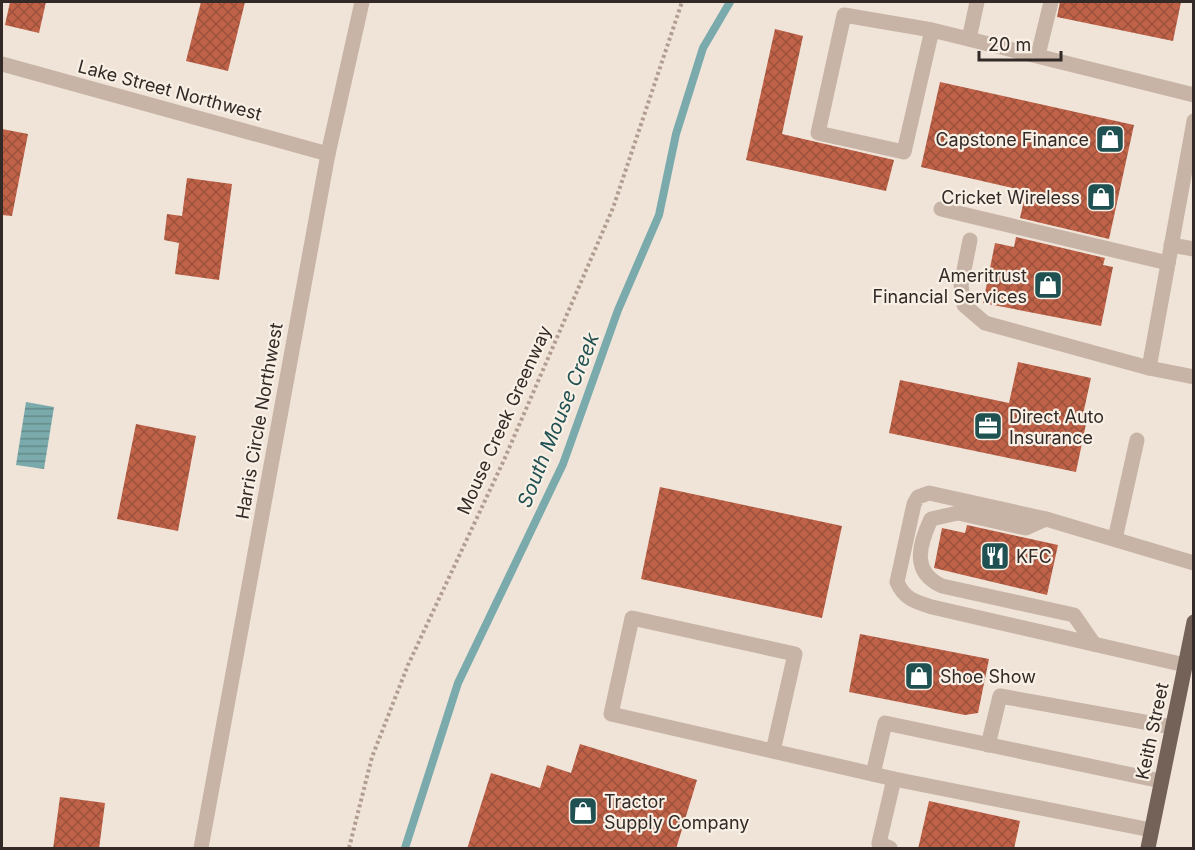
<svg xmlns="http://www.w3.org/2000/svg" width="1195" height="850" viewBox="0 0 1195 850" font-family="Inter,sans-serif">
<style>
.water{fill:url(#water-rules)}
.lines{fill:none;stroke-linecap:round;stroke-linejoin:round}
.stream{stroke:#7aaaab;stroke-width:8}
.building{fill:url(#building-cross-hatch)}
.path{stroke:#b29e91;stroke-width:4;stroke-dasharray:3 3;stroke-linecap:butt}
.minor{stroke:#c7b4a6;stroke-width:15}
.major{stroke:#746158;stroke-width:15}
.labels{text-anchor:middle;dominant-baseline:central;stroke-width:4.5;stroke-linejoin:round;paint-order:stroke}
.street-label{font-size:18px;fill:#332a27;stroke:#f8efe5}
.poi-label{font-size:18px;fill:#332a27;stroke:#f8efe5;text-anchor:start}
.water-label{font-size:20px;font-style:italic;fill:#1f5052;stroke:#f8efe5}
</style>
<defs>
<pattern id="water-rules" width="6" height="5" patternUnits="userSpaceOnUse" patternTransform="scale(1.5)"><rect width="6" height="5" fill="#7aaaab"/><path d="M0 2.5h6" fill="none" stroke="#658b8b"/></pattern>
<pattern id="building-cross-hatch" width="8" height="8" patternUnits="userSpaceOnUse" patternTransform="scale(1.5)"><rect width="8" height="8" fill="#bf6248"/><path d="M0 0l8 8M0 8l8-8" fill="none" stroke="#9c513c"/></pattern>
</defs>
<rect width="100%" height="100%" fill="#f0e4d9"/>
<path class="water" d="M26,402l28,5 -10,62 -28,-4z"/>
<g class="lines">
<path class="stream" d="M405,848l53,-165 105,-219 55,-154 41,-95 17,-81 27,-86 27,-46"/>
</g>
<g class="building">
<path d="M10,2h36l-7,31 -34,-8z"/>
<path d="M201,2h44l-17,69 -42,-10z"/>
<path d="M1060,2h121l-8,39 -116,-24z"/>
<path d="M775,29l28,7 -21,98 112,26 -8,31 -140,-31z"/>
<path d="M940,82l194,43 -25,114 -89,-21 6,-27 -105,-24z"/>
<path d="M2,129l26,5 -16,82 -10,-1z"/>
<path d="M187,178l45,6 -13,96 -44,-6 4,-31 -15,-3 3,-26 15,2z"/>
<path d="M1016,237l89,21 -2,7 10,2 -12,59 -118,-23 12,-60 19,4z"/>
<path d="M1018,362l73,16 -9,41h5l-11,53 -187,-39 11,-53 109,23z"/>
<path d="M136,424l60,12 -18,95 -61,-12z"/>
<path d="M660,487l182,39 -20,92 -181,-39z"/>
<path d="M967,525l91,20 -11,50 -113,-27 8,-40 23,5z"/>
<path d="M860,634l129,25 -11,54 -13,2 -116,-23z"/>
<path d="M580,744l117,36 -21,69h-209l24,-76 49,15 7,-23 24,8z"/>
<path d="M60,797l45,6 -6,46h-46z"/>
<path d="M929,801l91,20 -6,28h-96z"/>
</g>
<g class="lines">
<path class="path" d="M349,848l23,-91 36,-92 96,-205 109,-252 69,-206"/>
<g class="minor">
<path d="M932,30l-28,122 -86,-19 26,-118 88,15 262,65"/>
<path d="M969,39l8,-37"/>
<path d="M1038,55l13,-53"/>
<path d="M2,64l326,90"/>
<path d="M1194,121l-45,247 45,9"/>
<path d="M941,209l227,54"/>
<path d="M970,240l-9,45 3,20 21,18 164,45"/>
<path d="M1171,245l23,4"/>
<path d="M1046,519l-20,9 -68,-15 -27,6c-12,26 -20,53 11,67l132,29 20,29"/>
<path d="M1115,539l22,-99"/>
<path d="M1185,665l-253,-58c-16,-5 -28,-8 -35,-25l17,-78 4,-7 11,-4 117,26 148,44"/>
<path d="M988,745l12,-49 172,31"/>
<path d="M773,751l22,-97 -163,-36 -21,96c95,22 189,43 283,65"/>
<path d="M873,774l12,-51 276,58"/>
<path d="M201,848l127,-694 34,-152"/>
<path d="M890,848l-11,-5 15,-64 257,51"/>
</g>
<path class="major" d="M1148,848l46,-226"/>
</g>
<defs>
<g id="shop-square" transform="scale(1.5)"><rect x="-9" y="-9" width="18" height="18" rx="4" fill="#1f5052" stroke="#f8efe5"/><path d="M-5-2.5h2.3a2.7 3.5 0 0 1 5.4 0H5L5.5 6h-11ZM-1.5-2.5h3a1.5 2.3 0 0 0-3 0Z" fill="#fff"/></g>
<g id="office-square" transform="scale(1.5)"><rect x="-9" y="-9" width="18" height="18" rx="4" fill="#1f5052" stroke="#f8efe5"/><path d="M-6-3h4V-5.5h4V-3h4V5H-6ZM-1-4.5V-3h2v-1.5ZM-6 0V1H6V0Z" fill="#fff"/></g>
<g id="restaurant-square" transform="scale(1.5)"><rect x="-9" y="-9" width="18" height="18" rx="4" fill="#1f5052" stroke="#f8efe5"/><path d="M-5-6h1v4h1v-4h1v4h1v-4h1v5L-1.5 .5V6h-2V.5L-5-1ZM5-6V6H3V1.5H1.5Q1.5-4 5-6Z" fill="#fff"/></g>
</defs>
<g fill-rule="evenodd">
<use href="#shop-square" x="1110" y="139"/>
<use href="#shop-square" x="1101" y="197"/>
<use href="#shop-square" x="1048" y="285"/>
<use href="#office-square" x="988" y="426"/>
<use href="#restaurant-square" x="995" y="556"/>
<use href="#shop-square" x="919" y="676"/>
<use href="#shop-square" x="583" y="811"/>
</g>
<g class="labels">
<g class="street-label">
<text transform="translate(170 90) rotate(15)">Lake Street Northwest</text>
<text transform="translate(504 420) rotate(-66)">Mouse Creek Greenway</text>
<text transform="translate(259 421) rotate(-80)">Harris Circle Northwest</text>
<text transform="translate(1152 731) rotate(-78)">Keith Street</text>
</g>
<g class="poi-label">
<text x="1089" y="139" text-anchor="end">Capstone Finance</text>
<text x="1080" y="197" text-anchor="end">Cricket Wireless</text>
<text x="1027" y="275" text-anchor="end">Ameritrust<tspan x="1027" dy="21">Financial Services</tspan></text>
<text x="1009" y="416">Direct Auto<tspan x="1009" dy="21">Insurance</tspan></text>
<text x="1016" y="556">KFC</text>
<text x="940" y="676">Shoe Show</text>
<text x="604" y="801">Tractor<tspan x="604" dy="21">Supply Company</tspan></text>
</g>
<g class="water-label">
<text transform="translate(558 420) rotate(-68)">South Mouse Creek</text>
</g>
</g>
<rect width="1195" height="850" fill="none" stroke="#332a27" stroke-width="6"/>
<path d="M979 51v9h82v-9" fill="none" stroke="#332a27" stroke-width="3"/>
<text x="988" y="51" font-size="18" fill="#332a27" stroke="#f8efe5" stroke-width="4.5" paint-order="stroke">20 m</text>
</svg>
